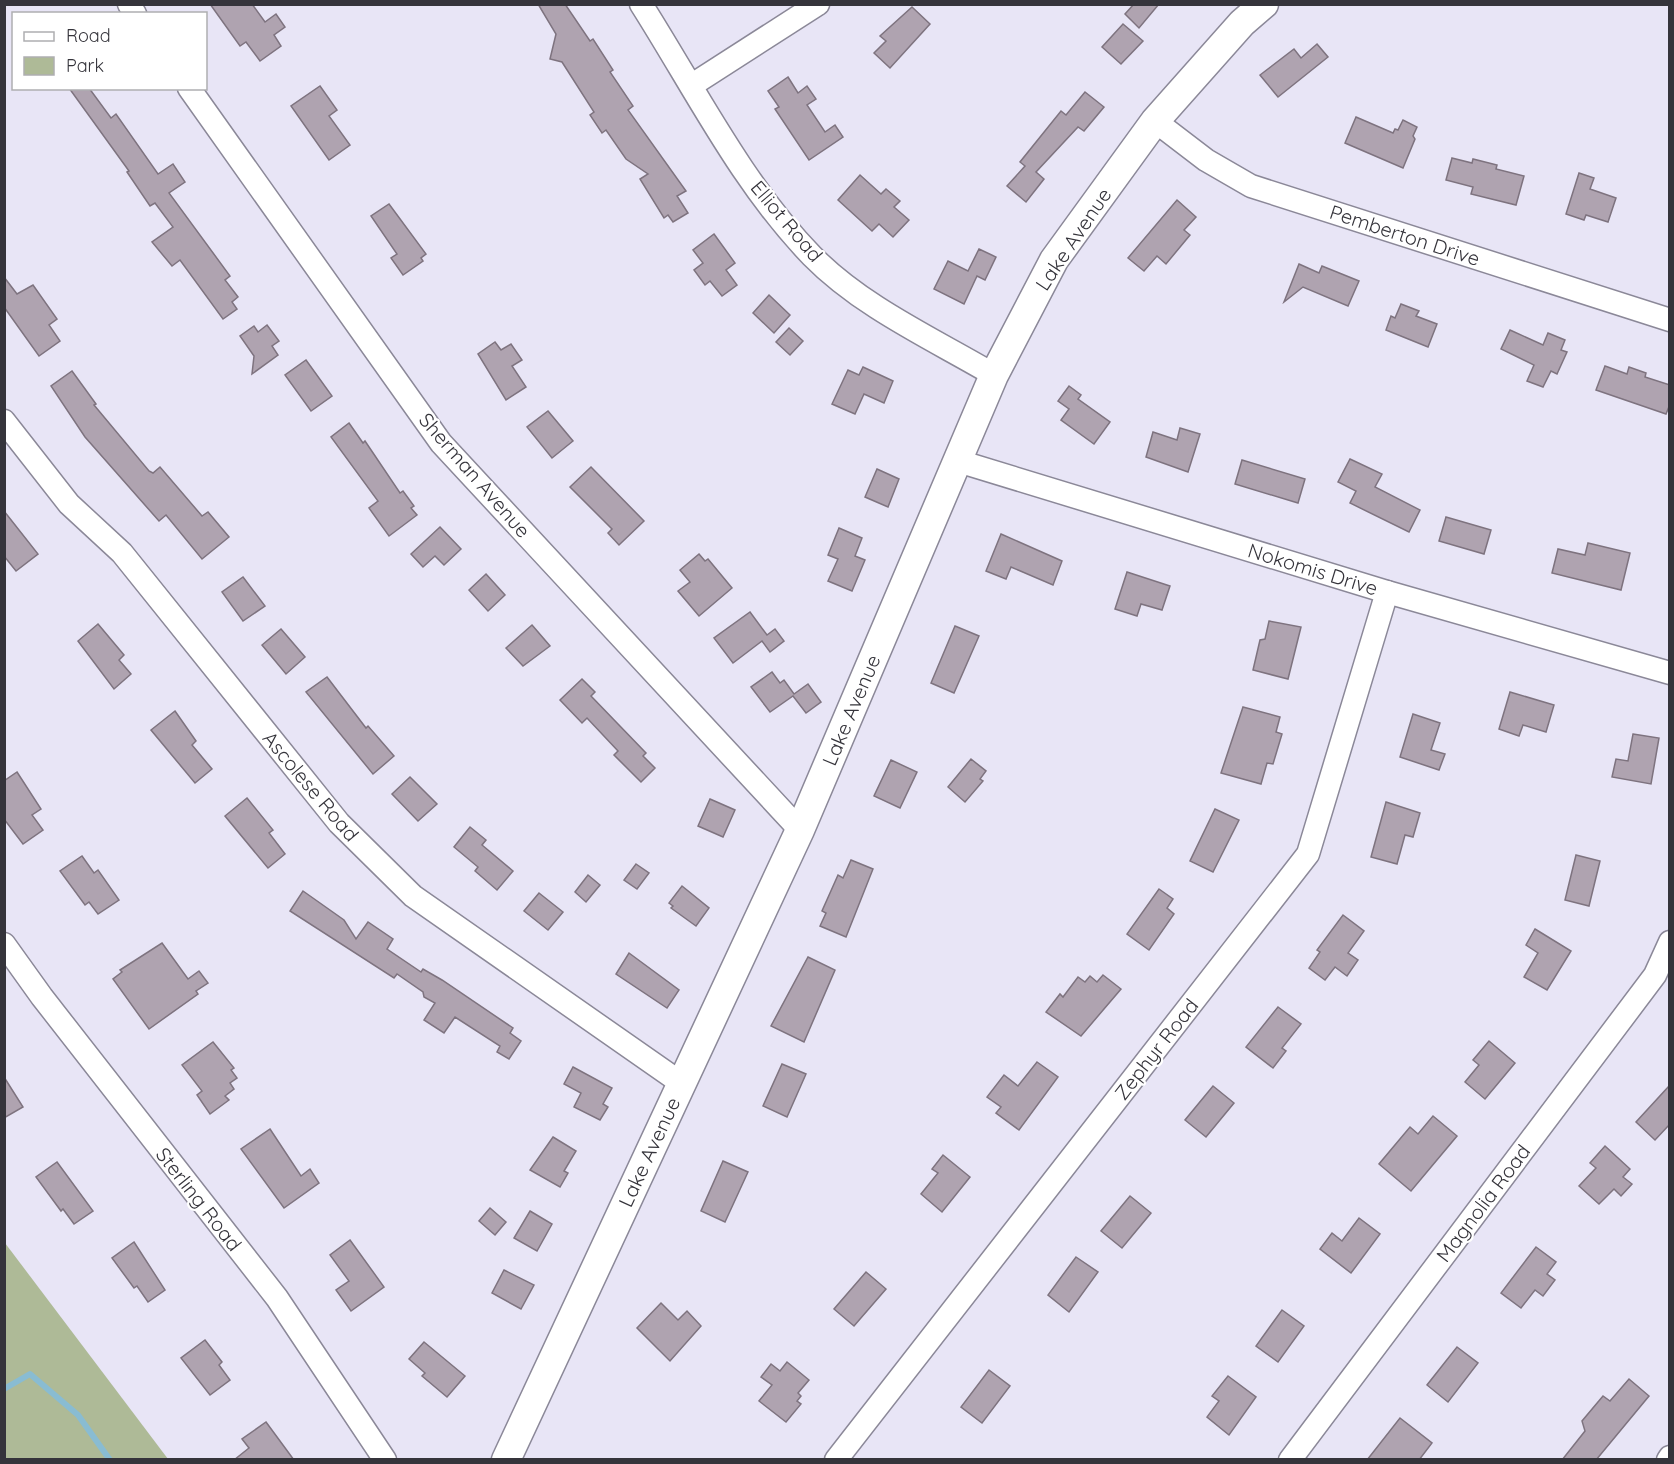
<svg xmlns="http://www.w3.org/2000/svg" width="1674" height="1464" viewBox="0 0 1674 1464" font-family="Quicksand,sans-serif">
<style>
.green{fill:#aeba97}
.lines{fill:none;stroke-linecap:round;stroke-linejoin:round}
.stream{stroke:#89bcd2;stroke-width:6}
.building{fill:#afa3b0;stroke:#7e737f;stroke-width:1.5}
.minor-casing{stroke:#8b8898;stroke-width:25}
.tertiary-casing{stroke:#8b8898;stroke-width:31}
.minor{stroke:#fff;stroke-width:22}
.tertiary{stroke:#fff;stroke-width:28}
.labels{text-anchor:middle;dominant-baseline:central;stroke-width:4.5;stroke-linejoin:round;paint-order:stroke}
.street-label{font-size:20px;fill:#35343b;stroke:#fff}
</style>
<rect width="100%" height="100%" fill="#e8e5f6"/>
<path class="green" d="M5,1243l163,216h-163z"/>
<g class="lines">
<path class="stream" d="M4,1389l26,-15 48,41 32,45"/>
</g>
<g class="building">
<path d="M210,4h42l13,18 11,-8 9,13 -11,8 7,11 -21,15 -14,-19 -6,4z"/>
<path d="M538,4h27l25,37 3,-2 20,31 -3,2 23,34 -5,4 58,81 -9,5 11,17 -15,9 -5,-7 -4,3 -24,-39 8,-5 -22,-15 -20,-29 -4,3 -12,-18 4,-3 -32,-50 -12,-3 6,-25z"/>
<path d="M1134,4h25l-20,24 -14,-14z"/>
<path d="M912,7l18,17 -40,44 -16,-15 12,-12 -6,-5z"/>
<path d="M1123,24l20,17 -22,23 -19,-17z"/>
<path d="M1317,44l11,13 -50,40 -18,-22 34,-26 7,9z"/>
<path d="M788,77l10,16 9,-7 9,13 -9,6 18,27 10,-7 8,12 -34,23 -34,-51 4,-2 -11,-16z"/>
<path d="M320,86l17,24 -8,6 21,29 -21,15 -38,-54z"/>
<path d="M69,88h20l22,30 5,-4 42,60 15,-10 12,18 -16,11 61,83 -5,4 13,17 -6,5 5,7 -14,10 -43,-59 -8,6 -20,-24 21,-15 -18,-24 -5,3 -23,-34 2,-1z"/>
<path d="M1085,92l19,15 -20,24 -6,-4 -42,45 8,7 -18,23 -19,-16 18,-20 -5,-4 41,-51 5,4z"/>
<path d="M1356,117l37,16 2,-4 3,1 5,-10 14,7 -4,9 2,3 -12,29 -58,-25z"/>
<path d="M1452,158l20,5 1,-4 24,6 -1,4 28,7 -8,29 -45,-11 2,-7 -27,-7z"/>
<path d="M1579,173l15,5 -4,11 26,9 -8,24 -22,-7 -2,5 -18,-6z"/>
<path d="M860,175l21,19 5,-5 14,12 -6,6 15,13 -16,17 -14,-13 -7,7 -34,-31z"/>
<path d="M1177,200l19,17 -12,13 6,5 -24,29 -9,-8 -13,15 -16,-13z"/>
<path d="M389,204l37,50 -5,4 2,3 -20,14 -12,-17 6,-4 -26,-38z"/>
<path d="M714,234l21,29 -9,7 11,15 -15,11 -12,-15 -5,4 -11,-15 9,-7 -10,-13z"/>
<path d="M979,249l17,8 -11,23 -8,-4 -13,28 -30,-15 14,-28 20,10z"/>
<path d="M1299,264l20,9 3,-7 37,15 -11,25 -45,-19 -19,15z"/>
<path d="M4,277l13,17 16,-9 24,34 -8,6 11,16 -21,15 -35,-49z"/>
<path d="M769,295l21,20 -16,18 -21,-20z"/>
<path d="M1401,304l18,7 -3,5 21,8 -9,23 -42,-17 5,-14 4,2z"/>
<path d="M267,325l12,16 -7,5 6,9 -26,19 2,-18 -14,-20 14,-10 4,6z"/>
<path d="M789,328l14,13 -13,14 -14,-13z"/>
<path d="M1510,330l33,15 5,-12 17,7 -4,10 6,2 -10,22 -6,-3 -8,16 -16,-6 7,-16 -33,-16z"/>
<path d="M495,342l6,8 10,-6 11,16 -10,6 14,21 -20,13 -28,-46z"/>
<path d="M306,360l26,36 -21,15 -26,-36z"/>
<path d="M1605,366l22,8 2,-7 17,6 -1,4 25,8v19l-4,10 -70,-24z"/>
<path d="M863,367l30,14 -9,22 -20,-9 -9,20 -23,-10 16,-34 11,5z"/>
<path d="M72,371l24,33 -2,1 55,66 4,2 7,-6 42,49 6,-4 21,25 -27,22 -36,-44 -7,6 -74,-84 -34,-51z"/>
<path d="M1069,386l12,9 -3,4 32,23 -16,22 -33,-24 8,-11 -11,-8z"/>
<path d="M548,411l25,30 -21,17 -25,-31z"/>
<path d="M349,423l14,20 2,-2 35,52 3,-2 11,15 -3,2 6,7 -28,21 -20,-28 9,-7 -47,-64z"/>
<path d="M1180,428l20,6 -12,38 -42,-15 7,-25 24,8z"/>
<path d="M1350,459l32,15 -7,13 45,23 -11,22 -59,-29 6,-12 -18,-9z"/>
<path d="M1242,460l63,19 -7,24 -63,-19z"/>
<path d="M591,467l53,54 -25,24 -11,-12 4,-4 -42,-42z"/>
<path d="M877,469l22,10 -11,28 -23,-10z"/>
<path d="M4,511l34,43 -22,17 -12,-15z"/>
<path d="M1446,517l45,13 -7,24 -45,-13z"/>
<path d="M440,527l21,22 -17,16 -9,-9 -12,11 -12,-13z"/>
<path d="M839,528l23,10 -7,18 10,4 -13,31 -24,-10 10,-22 -10,-4z"/>
<path d="M1001,534l61,27 -9,24 -42,-18 -5,12 -20,-8z"/>
<path d="M1588,543l42,10 -9,37 -69,-17 6,-24 27,6z"/>
<path d="M699,554l6,7 3,-2 24,29 -33,28 -21,-25 12,-9 -10,-12z"/>
<path d="M1127,572l43,14 -8,24 -21,-6 -4,12 -22,-7z"/>
<path d="M486,574l19,21 -17,16 -19,-21z"/>
<path d="M243,577l22,29 -22,15 -21,-29z"/>
<path d="M750,612l17,23 8,-6 9,12 -14,11 -8,-11 -29,22 -19,-25z"/>
<path d="M1269,621l32,6 -13,52 -35,-9 7,-30 5,-1z"/>
<path d="M98,624l26,31 -5,5 12,14 -17,15 -36,-48z"/>
<path d="M532,625l18,21 -27,20 -17,-18z"/>
<path d="M955,626l24,10 -25,57 -23,-10z"/>
<path d="M281,629l24,28 -19,17 -24,-29z"/>
<path d="M772,672l8,11 4,-3 10,14 14,-10 13,18 -15,11 -13,-17 -23,16 -19,-25z"/>
<path d="M327,677l39,51 2,-2 26,30 -21,18 -67,-82z"/>
<path d="M582,679l13,13 -4,4 55,57 -3,3 12,12 -14,14 -27,-27 4,-4 -31,-33 -5,5 -22,-23z"/>
<path d="M1510,692l44,13 -8,27 -23,-7 -4,11 -20,-7z"/>
<path d="M1243,707l37,10 -4,15 6,2 -9,30 -6,-1 -6,21 -40,-11z"/>
<path d="M175,711l21,30 -4,4 20,24 -17,14 -44,-53z"/>
<path d="M1413,714l27,9 -9,27 14,4 -6,16 -39,-13z"/>
<path d="M1633,734l26,4 -8,46 -39,-7 4,-18 12,2z"/>
<path d="M971,759l15,12 -6,8 3,2 -18,21 -17,-15z"/>
<path d="M891,760l26,12 -17,36 -26,-12z"/>
<path d="M17,772l24,37 -9,6 11,15 -20,14 -19,-25v-38z"/>
<path d="M410,777l27,27 -19,17 -26,-27z"/>
<path d="M247,798l26,32 -4,3 16,21 -17,14 -43,-52z"/>
<path d="M710,799l25,11 -12,27 -25,-11z"/>
<path d="M1386,802l34,11 -7,24 -8,-2 -8,29 -26,-7z"/>
<path d="M1215,809l24,11 -26,52 -23,-11z"/>
<path d="M470,827l16,13 -4,5 31,26 -16,19 -22,-19 3,-4 -24,-20z"/>
<path d="M1576,855l24,6 -11,45 -24,-6z"/>
<path d="M82,856l12,17 4,-3 21,30 -21,14 -9,-12 -4,3 -25,-34z"/>
<path d="M851,860l22,9 -27,68 -26,-11 6,-13 -4,-2 16,-36 5,3z"/>
<path d="M636,864l13,9 -12,16 -13,-9z"/>
<path d="M588,875l12,10 -14,17 -11,-10z"/>
<path d="M682,886l27,22 -13,18 -25,-18 2,-2 -4,-3z"/>
<path d="M1159,889l14,10 -6,9 7,6 -25,36 -22,-16z"/>
<path d="M303,891l41,29 12,19 12,-17 25,17 -6,10 34,23 2,-3 19,11 71,48 -3,5 11,8 -12,18 -12,-7 3,-6 -45,-29 -11,16 -20,-13 11,-17 -11,-6 -1,-5 -26,-18 -3,4 -104,-67z"/>
<path d="M539,893l24,19 -15,18 -24,-19z"/>
<path d="M1343,915l21,16 -16,22 10,7 -11,16 -12,-9 -10,13 -16,-12 11,-16 -3,-2z"/>
<path d="M1535,929l36,22 -24,39 -23,-13 14,-24 -12,-8z"/>
<path d="M162,943l26,36 11,-8 9,12 -12,8 2,3 -49,35 -36,-50 9,-7 -2,-2z"/>
<path d="M629,953l50,37 -12,18 -51,-34z"/>
<path d="M808,957l27,13 -31,72 -33,-16z"/>
<path d="M1103,975l18,14 -40,47 -35,-24 14,-18 3,3 15,-20 7,5 5,-6 7,6z"/>
<path d="M1278,1007l23,17 -19,24 4,3 -13,17 -27,-21z"/>
<path d="M1489,1041l26,22 -30,36 -20,-17 14,-17 -6,-5z"/>
<path d="M213,1042l21,26 -3,2 6,8 -7,5 4,6 -9,7 4,4 -19,14 -13,-19 5,-4 -20,-26z"/>
<path d="M1037,1062l21,15 -39,53 -23,-17 5,-6 -14,-10 17,-22 14,11z"/>
<path d="M782,1064l24,10 -19,43 -24,-11z"/>
<path d="M573,1067l39,21 -9,16 5,3 -8,13 -26,-13 7,-14 -17,-9z"/>
<path d="M4,1077l19,30 -19,11z"/>
<path d="M1670,1085v39l-15,16 -19,-18z"/>
<path d="M1213,1086l21,17 -28,34 -21,-17z"/>
<path d="M1433,1116l24,20 -46,55 -32,-27 31,-37 8,7z"/>
<path d="M270,1129l31,47 9,-7 9,14 -35,25 -43,-59z"/>
<path d="M553,1137l23,14 -12,20 4,2 -8,14 -30,-17z"/>
<path d="M1605,1146l25,23 -7,8 9,7 -11,12 -7,-7 -15,15 -20,-18 17,-18 -6,-5z"/>
<path d="M943,1155l27,22 -28,35 -21,-18 17,-21 -6,-4z"/>
<path d="M723,1161l25,11 -23,50 -24,-11z"/>
<path d="M57,1162l36,49 -19,13 -11,-15 -2,2 -25,-34z"/>
<path d="M1130,1196l21,17 -29,35 -21,-17z"/>
<path d="M490,1208l16,14 -11,13 -16,-14z"/>
<path d="M530,1211l22,13 -15,27 -23,-13z"/>
<path d="M1359,1218l21,16 -29,39 -31,-24 12,-16 10,8z"/>
<path d="M350,1240l34,47 -33,24 -15,-21 13,-9 -19,-26z"/>
<path d="M134,1242l31,48 -17,12 -11,-16 -3,2 -22,-30z"/>
<path d="M1536,1247l20,15 -9,12 8,6 -12,16 -8,-6 -14,18 -20,-15z"/>
<path d="M1076,1257l22,15 -29,40 -21,-17z"/>
<path d="M504,1270l30,15 -13,24 -29,-16z"/>
<path d="M866,1272l20,17 -32,37 -20,-17z"/>
<path d="M661,1303l17,17 9,-9 14,15 -31,35 -33,-33z"/>
<path d="M1282,1310l22,16 -26,36 -22,-16z"/>
<path d="M205,1340l17,22 -3,3 11,15 -20,15 -29,-37z"/>
<path d="M424,1342l41,34 -18,21 -25,-21 3,-3 -16,-14z"/>
<path d="M1457,1347l21,16 -30,39 -21,-17z"/>
<path d="M787,1362l22,18 -11,13 3,3 -4,5 4,3 -15,18 -27,-21 13,-16 -11,-8 10,-13 9,7z"/>
<path d="M989,1370l21,16 -28,37 -21,-16z"/>
<path d="M1228,1376l28,21 -27,38 -22,-18 12,-16 -7,-5z"/>
<path d="M1629,1379l20,17 -53,64h-34l23,-29 -3,-10 21,-25 7,5z"/>
<path d="M1400,1418l32,25 -13,17h-52z"/>
<path d="M266,1422l28,38h-60l15,-12 -7,-9z"/>
</g>
<g class="lines">
<g class="minor-casing">
<g id="minor">
<path d="M129,4l6,10"/>
<path d="M641,4c54,85 101,180 171,252 50,51 121,83 182,119"/>
<path d="M692,85l126,-81"/>
<path d="M189,88l252,355 359,387"/>
<path d="M1155,121l51,39 45,26 419,134"/>
<path d="M4,421l65,83 53,49 217,270 74,73 268,187"/>
<path d="M958,461l429,131 283,81"/>
<path d="M4,944l38,53 235,301 108,162"/>
<path d="M836,1460l472,-606 79,-262"/>
<path d="M1290,1460l365,-485 15,-33"/>
<path d="M1668,1460l2,-3"/>
</g>
</g>
<g class="tertiary-casing">
<path id="tertiary" d="M506,1460l294,-630 194,-455 60,-115 101,-139 87,-98 22,-19"/>
</g>
<use href="#minor" class="minor"/>
<use href="#tertiary" class="tertiary"/>
</g>
<g class="labels">
<g class="street-label">
<text transform="translate(787 221) rotate(50)">Elliot Road</text>
<text transform="translate(1405 235) rotate(18)">Pemberton Drive</text>
<text transform="translate(1073 239) rotate(-56)">Lake Avenue</text>
<text transform="translate(475 475) rotate(49)">Sherman Avenue</text>
<text transform="translate(1313 569) rotate(17)">Nokomis Drive</text>
<text transform="translate(851 710) rotate(-67)">Lake Avenue</text>
<text transform="translate(311 786) rotate(50)">Ascolese Road</text>
<text transform="translate(1156 1049) rotate(-52)">Zephyr Road</text>
<text transform="translate(649 1152) rotate(-65)">Lake Avenue</text>
<text transform="translate(199 1199) rotate(52)">Sterling Road</text>
<text transform="translate(1483 1203) rotate(-53)">Magnolia Road</text>
</g>
</g>
<rect width="1674" height="1464" fill="none" stroke="#35343b" stroke-width="12"/>
<rect x="12" y="12" width="195" height="78" fill="#ffffff" stroke="#aeaeb1" stroke-width="1.5"/>
<rect x="24" y="32" width="30" height="9" fill="#ffffff" stroke="#aeaeb1" stroke-width="1.5"/>
<text x="66" y="42" font-size="18" fill="#35343b">Road</text>
<rect x="24" y="57" width="30" height="18" fill="#aeba97" stroke="#aeaeb1" stroke-width="1.5"/>
<text x="66" y="72" font-size="18" fill="#35343b">Park</text>
</svg>
